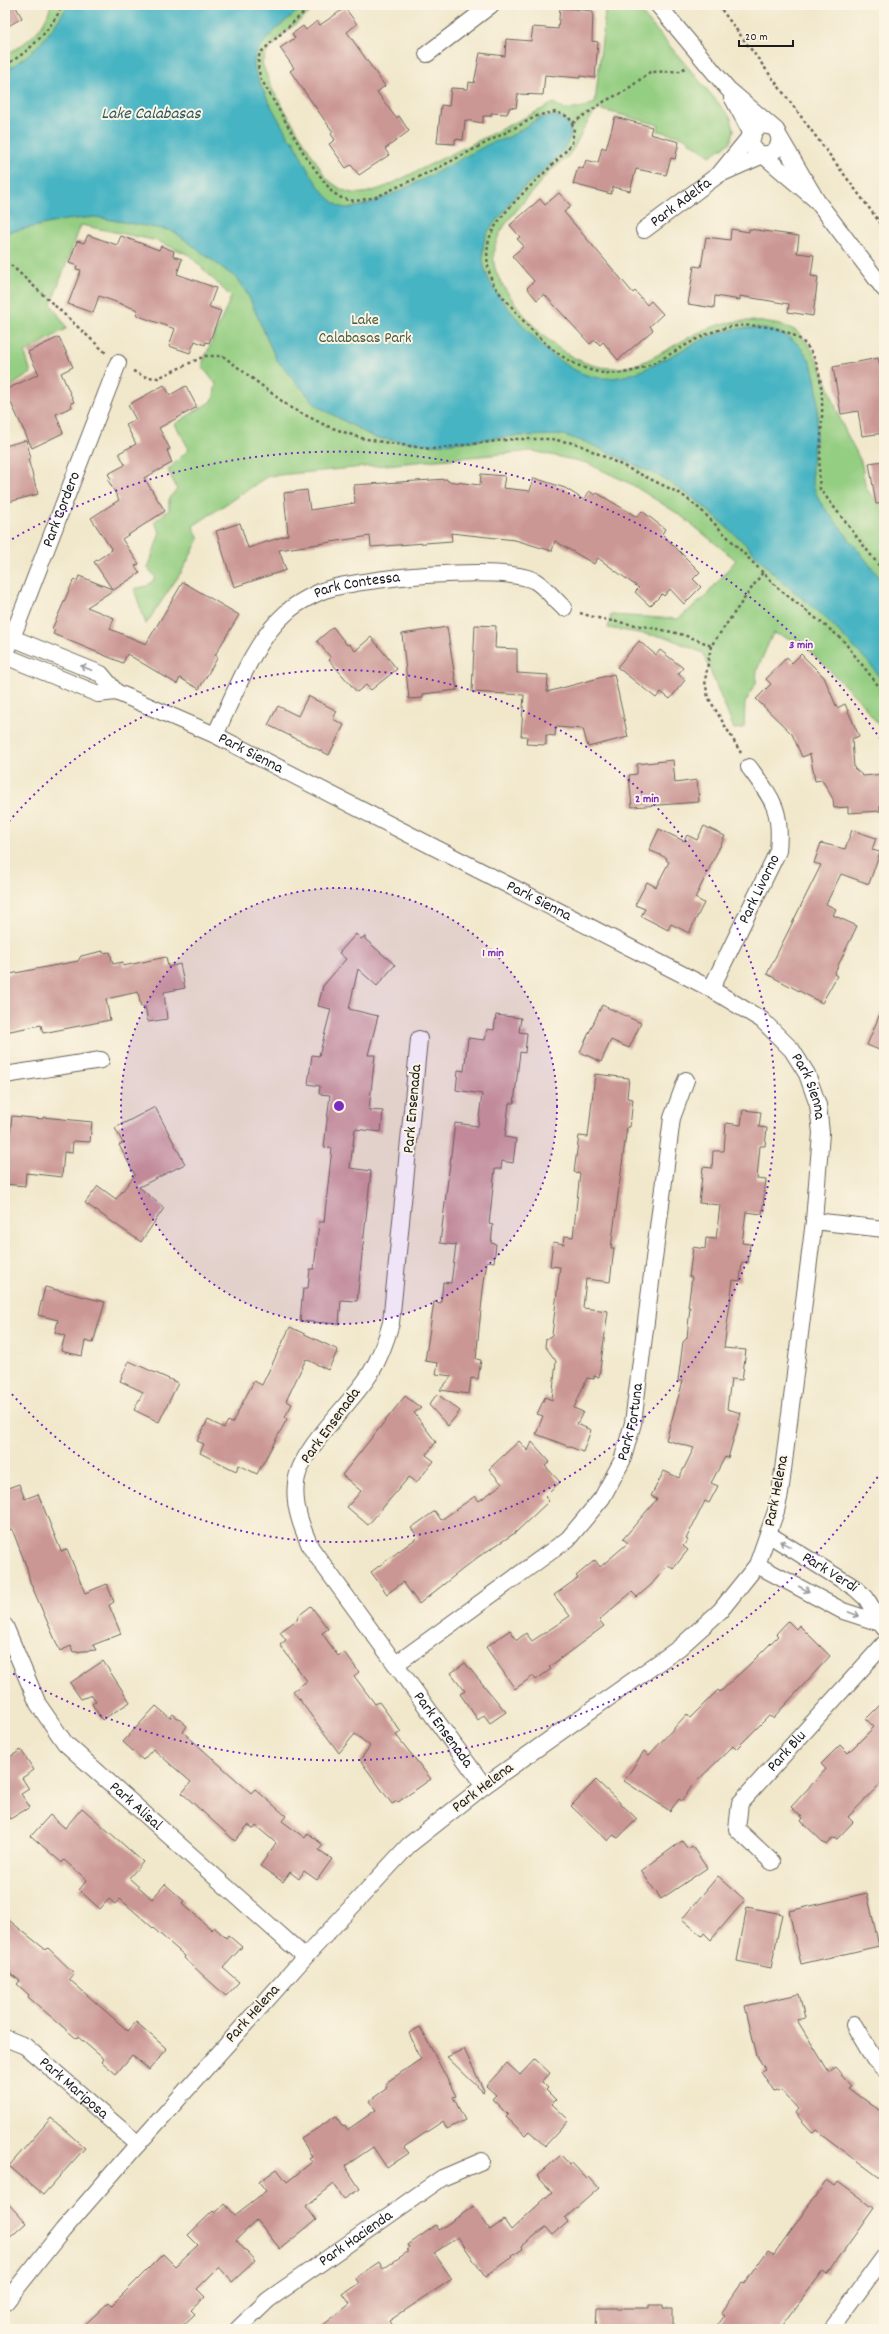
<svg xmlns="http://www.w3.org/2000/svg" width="889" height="2334" viewBox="0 0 889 2334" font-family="Dekko,sans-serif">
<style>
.green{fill:#94ce82;stroke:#58754f}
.water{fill:#47b4c3;stroke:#326870}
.building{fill:#cb9795}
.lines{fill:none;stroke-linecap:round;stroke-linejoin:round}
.street-casing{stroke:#67635a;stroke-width:18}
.path{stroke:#67635a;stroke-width:2.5;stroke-dasharray:3 3;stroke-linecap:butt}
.street{stroke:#fff;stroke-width:16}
.oneway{stroke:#999}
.ring{fill:none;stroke:#7b2cbf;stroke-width:2;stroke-dasharray:2 4}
.labels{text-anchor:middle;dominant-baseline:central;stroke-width:4;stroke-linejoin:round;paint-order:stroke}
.street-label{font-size:16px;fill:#1c1c1c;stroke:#fcf5e5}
.park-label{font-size:16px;fill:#465a40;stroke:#fcf5e5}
.water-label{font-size:17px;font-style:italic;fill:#2d595f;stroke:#fcf5e5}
.centre{fill:#7b2cbf;stroke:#fcf5e5;stroke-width:2}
.ring-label{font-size:12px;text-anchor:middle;font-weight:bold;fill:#7b2cbf;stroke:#fcf5e5;stroke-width:4;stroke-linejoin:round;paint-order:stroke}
</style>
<rect width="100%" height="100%" fill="#fcf5e5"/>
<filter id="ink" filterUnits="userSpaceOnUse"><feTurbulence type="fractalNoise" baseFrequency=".025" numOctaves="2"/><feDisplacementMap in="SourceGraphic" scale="8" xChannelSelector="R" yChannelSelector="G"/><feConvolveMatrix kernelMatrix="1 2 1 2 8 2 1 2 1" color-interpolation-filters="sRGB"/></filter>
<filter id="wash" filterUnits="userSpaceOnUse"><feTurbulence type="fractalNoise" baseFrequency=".012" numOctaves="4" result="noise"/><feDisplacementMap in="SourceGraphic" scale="16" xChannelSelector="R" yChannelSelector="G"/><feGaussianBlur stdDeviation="0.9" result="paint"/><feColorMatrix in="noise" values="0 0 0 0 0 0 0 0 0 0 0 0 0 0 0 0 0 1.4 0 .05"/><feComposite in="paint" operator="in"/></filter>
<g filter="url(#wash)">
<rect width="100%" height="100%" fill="#f1e8cc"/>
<path class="green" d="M51,5h268l-37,30 -17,20 -3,8 10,26 54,89c23,20 34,18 61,8l167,-83c13,11 27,5 41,0l10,-90 -3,-8h33l96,113 3,12 -3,12 -21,14 -27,-19 -25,-6 1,-6 -60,-16c-16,13 -19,32 -31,47 -5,6 -12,10 -18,15 -12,13 -23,27 -34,40 -19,22 -31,44 -15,71 30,50 86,109 149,77 40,-21 65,-43 113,-37 9,2 25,3 33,9 24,18 35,68 48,97 5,11 12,22 17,34 3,9 2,21 7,29 4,6 11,11 16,16v225l-23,-30 -60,-60 -28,-9 -16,37 -1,13 -11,20 -1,25 -10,1 -31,-76 -34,-15 -61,-10 3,-13 67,4 26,-21 32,-38 -56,-45 -49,-31 -44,-21 -54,-12 -265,25 -75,50 6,13 -17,32 -36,53 -12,-35 13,-3 9,-8 -8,-10 12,-36 -6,-10 15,-12v-12l8,-9 -9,-19 21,-21 -14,-25 38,-24 3,-16 -13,-16v-6l28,-65 -42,-42 -31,-14 -77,-16 -30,79 16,24 -42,25 6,20 -26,17v-335c23,-13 38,-23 46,-50z"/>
<path class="water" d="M68,5h237c-14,12 -47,36 -51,55 -3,15 27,63 35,78l5,3c8,20 27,56 47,66 22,10 124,-51 148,-63 7,-3 14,-4 20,-7 16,-8 27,-22 46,-21 9,1 14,8 16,16 -2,23 -43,49 -58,66 -4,4 -6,10 -10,15 -7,8 -17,18 -19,29 -6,31 12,51 30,73 20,23 38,45 67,58 64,27 117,-60 188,-43 12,3 23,7 31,17 18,18 19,54 17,78 -1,16 -6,33 -5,50 0,10 4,18 8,27l64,81v100l-15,-20 -43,-45 -48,-40 -36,-37 -46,-41 -35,-23 -73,-34 -25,-8 -48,1 -82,9 -58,-7 -58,-32 -41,-47 -28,-64 -12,-17 -63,-47 -78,-14 -30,3 -60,13v-162c32,-20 43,-34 63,-66z"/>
<g id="blocks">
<g class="building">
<path d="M5,5h10l7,13 -17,10z"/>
<path d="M345,8l12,16 -10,8 38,54 -8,6 19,26 3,-2 10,15 -24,18 4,6 -30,20 -8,-10 -5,3 -17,-24 6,-4 -4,-6 2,-2 -43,-61 4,-3 -14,-20 15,-10 -3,-4 11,-8 3,4 11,-9 3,4z"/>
<path d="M560,8l33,3 -1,30 6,1 -3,36 -15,-2v2l-35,-3 -2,20 -25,-1 -2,14 -6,-1 -3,7 -16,-1v3h-8v7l-18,-3 -2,20 -8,-1v5l-18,-1 4,-38 8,1 2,-18 17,1 1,-7 5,1 6,-30 25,3 1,-17 25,2 2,-14 25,2z"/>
<path d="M615,117l37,10 -2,7 29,8 -4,17 -4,-1 -5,17 -30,-6 -6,22 -17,-4 -2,7 -38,-10 5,-17 5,2 3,-9 12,3 4,-16 4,2z"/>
<path d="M559,193l12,13 -7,6 69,81 2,-2 12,14 4,-4 12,13 -13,12 3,4 -35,30 -15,-18 -3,3 -5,-5 -5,4 -46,-50 -7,6 -10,-12 7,-7 -22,-25 12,-10 -7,-7 3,-2 -10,-12 30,-26 5,6z"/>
<path d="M731,229l18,3v-3l50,7 -2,17 17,2 -3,21 7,1 -5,39 -25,-4 1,-8 -49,-8v4l-25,-4 -1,12 -26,-4 6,-38 7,1 5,-30 24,3z"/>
<path d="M88,235l29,10 4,-9 38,14 2,-4 13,5 -1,5 9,3 -5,15 39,14 -7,19 12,4 -12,32 -3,-1 -1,3 -10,-4 -5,12 -21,-7 6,-17 -39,-14 2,-5 -39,-14 -6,17 -25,-9 13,-34 -5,-1 1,-3 -8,-3 8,-22 7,2z"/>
<path d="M59,337l14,30 -12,6 13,29 -3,1 1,4 -16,7 7,19 -31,15 -27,-58 34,-16 -11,-22z"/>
<path d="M878,358l2,8 4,-1v68l-22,3 -4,-25 -17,3 -8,-47z"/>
<path d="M164,385l6,10 16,-9 11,21 -38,21 11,21 -3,1 5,13 -28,15 21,33 -43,28 17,25 -4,2 5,7 -53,34 27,11 -4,11 36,15 37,-62 56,33 -24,40 3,2 -19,32 -19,-11 -3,6 -50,-30 -4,9 -70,-29 2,-4 -3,-1 22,-50 3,2 2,-5 33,13 -18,-27 18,-12 -21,-32 28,-18 -11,-20 3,-1 -3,-5 17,-9 -6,-12 17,-9 -10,-19 10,-5 -8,-15z"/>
<path d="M26,440l5,18 -3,1 10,35 -33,9v-57z"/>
<path d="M884,461v42l-8,1 -7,-41z"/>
<path d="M481,474l24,2 -2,12 27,3 4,-13 31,10 19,12 5,-9 6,4 2,-2 40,24 5,-6 23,18 -3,5 38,38 -7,7 8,8 -17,17 -14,-15 -6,7 -2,-2 -12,12 -15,-14 4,-4 -41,-30 -4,6 -39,-23 -3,10 -37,-11 -64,-7 1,8 -81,6 -1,-11 -91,14 7,20 -52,17 -18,-56 24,-8 8,25 40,-13 -4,-42 23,-3 3,20 45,-7 -1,-18 93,-6v2l33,4z"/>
<path d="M475,625l21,1 -1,22 22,1v24l31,2 -1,17 67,-18 14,63 -40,10 -5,-18 -27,-2 -1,9 -9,-1v10l-20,-1 1,-8h-6l3,-41 -52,-3z"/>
<path d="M333,627l14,18 2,-1 6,7 16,-14 26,32 -26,21 -5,-5 -9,7 -28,-32 2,-2 -14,-17z"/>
<path d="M447,627l10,63 -34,4v4l-14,1 -7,-65z"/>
<path d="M639,641l17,14 4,-5 23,18 -5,6 7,6 -15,19 -9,-7 -5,6 -39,-31z"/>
<path d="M801,654l23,23 13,31 8,-4 14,32 -7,3 2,29 9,8 21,-2v31l-4,1v5l-32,2v-6l-14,1 -1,-9 -11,-19 -7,1 -5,-27 -8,3 -10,-23 -36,-35 15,-15 -5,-5 21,-22 5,6z"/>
<path d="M308,696l29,15 -4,8 11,6 -15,30 -61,-30 10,-19 20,10z"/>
<path d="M673,760l2,23 22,-3 2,22 -67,5 -3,-32 8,-1v-10z"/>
<path d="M704,826l21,10 -30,62 9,5 -15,30 -18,-9 -3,6 -27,-14 4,-7 -10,-4 12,-23 9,5 13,-25 -3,-2 1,-2 -18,-8 10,-21 25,12 3,-6 10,5z"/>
<path d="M852,830l24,8 -4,12 8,2 -11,32 -28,-10 -15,30 10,5 -3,6 24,11 -23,48 3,2 -15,27 -55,-29 54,-109 -7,-2 7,-20 24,6z"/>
<path d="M356,934l5,5 4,-3v3l30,26 -18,21 -19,-17 -9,40 29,7 -10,39h7l-6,55 14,1 -2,21 -26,-3 -5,39 21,3 -14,130 -16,-1 -2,24 -39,-3 3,-33h5l2,-19h4l5,-47h5l8,-74 -8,-1 6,-52 -11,-1 1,-8 -12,-2 4,-29 7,1 12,-47 -13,-3 5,-20 23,-27 -7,-6z"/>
<path d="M103,951v2l7,-1 3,12 10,-2v4l43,-9 2,10 12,-3 5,24 -21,4 3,27 -19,3 -3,-16 -4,1 -3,-15 -32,7 4,21 -67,13 -2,-8 -36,7v-57l73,-14 3,-5z"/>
<path d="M884,1004v48l-17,-7z"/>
<path d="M602,1005l39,18 -12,25 -18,-8 -10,22 -21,-10z"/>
<path d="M496,1015l25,3 -2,14 8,1 -2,20 -5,-1 -6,51h-5l-4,34 11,2 -3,24 -11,-2 -1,8h-6l-6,55 4,1 -2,18 5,1 -2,18 -7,-1 -4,29 -7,69 5,1 -3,19 -7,-1 -2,16 -29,-4 12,-14 -16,-2 2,-11 -13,-2 9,-59 7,1 2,-21 8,1 5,-38 -16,-2 15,-120 23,3 4,-32 -26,-4 2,-20 6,1 4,-33 17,2 2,-11 7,1z"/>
<path d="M595,1074l34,4 -2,20 6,1 -3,28h-3l-16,121h3l-4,34 -24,-3 -3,29 25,3 -9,66 -5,-1v3l-7,-1 -13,30 9,4 -6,12 14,6 -8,22 -47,-18 7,-18 -6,-2 8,-17 7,3 4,-39 -11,-15 1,-7 6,-4 8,-68 -10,-1 3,-24 11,2 1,-8 8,1 7,-64 -6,-1 5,-36 9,1z"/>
<path d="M155,1107l30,57 -46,23 25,21 -23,34 -56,-39 13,-17 18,13 19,-24 -16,-30 4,-2 -8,-15z"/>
<path d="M743,1110l18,2 -2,15 8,1 -2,18h-5l-3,33 9,1 -4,34 -16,-2 -4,31 8,1 -2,19 -6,-1 -2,19 -7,-1 -9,68 22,2 -4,30 -11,-1 -4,30 14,4 -13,45 -3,-1 -14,26 7,3 -9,17 -4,-2 -19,38 2,1 -5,6 5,4 -15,19 -5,-4 -17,20 -14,12 -5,-5 -33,28 5,6 -55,41 2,2 -15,11 -3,-4 -18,13 -29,-42 24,-17 7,10 9,-7 6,8 38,-25 -16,-21 24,-17 -2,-2 19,-16 5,7 28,-24 -5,-4 34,-40 -6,-3 13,-25 15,7 15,-30 -28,-8 17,-59h-5l5,-39 4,-4 3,-31h-2l4,-30h-3l4,-30 12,2 1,-11 10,1 4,-34 -21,-2 4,-36 9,1 1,-17h11l2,-28 15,2z"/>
<path d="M12,1116l31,3v-2l49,5 -2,20 -17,-1 -1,12 -8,-1 -2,25 -36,-4 -1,13 -20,-2v-41l2,-10 3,1z"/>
<path d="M45,1287l60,15 -12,41 -8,-2 -3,15 -21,-5 4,-16 -10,-2 3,-13 -20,-5z"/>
<path d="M290,1327l48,23 -10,20 -22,-11 -20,42 6,3 -7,13 2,2 -30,55 -18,-9 -3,6 -36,-18 4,-9 -7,-3 11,-21 16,8 4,-7 4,2 22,-42 8,4z"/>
<path d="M129,1361l49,22 -19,39 -25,-12 9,-18 -23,-11z"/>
<path d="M437,1394l23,17 -12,15 -19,-21z"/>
<path d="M405,1396l16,12 -7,5 22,29 -10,13 8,6 -18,22 -7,-6 -41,48 -21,-18 14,-16 -19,-16z"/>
<path d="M519,1441l9,10 4,-9 18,20 -5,4 15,16 -15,15 4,4 -34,32 -37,24 -59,47 -16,-22 -16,12 -16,-22 47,-35 -7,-9 24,-17 6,9 34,-24 4,5 23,-17 -13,-15z"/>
<path d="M19,1484l6,15 13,-5 23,57 6,-2 18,44 22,-9 7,18 -5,3 12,29 -28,11 3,5 -23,2 -2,-6 -11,5 -30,-69 -3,-14 -15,-39 -2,1 -5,-12v-29z"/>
<path d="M311,1606l17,23 -6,4 16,23 6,-4 15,20 -5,4 21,28 4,-2 22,30 -5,3 35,44 -33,23 -1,-1 -5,3 -32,-44 10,-14 -15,-12 -16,19 -46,-62 14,-10 -27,-36 6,-5 -6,-8 18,-13 -1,-2z"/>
<path d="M788,1621l8,8 3,-4 31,31 -57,62 -4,-2 -33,33 -3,-3 -41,40 -10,15 -3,-2 -9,12 -46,-30 20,-30 5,4 38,-41 3,4 28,-28 2,2 31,-29 27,-27 -2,-2z"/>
<path d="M103,1661l27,41 -28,18 -10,-16 4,-3 -4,-6 -11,4 -11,-16z"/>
<path d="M465,1663l41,49 -16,11 -6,-8 -6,5 -18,-26 5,-3 -14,-18z"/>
<path d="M884,1701v79l-36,37 5,5 -16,17 -5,-1 -6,7 -25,-24 2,-3 -12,-11 35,-38 -5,-5 19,-19 8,8 26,-26 -8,-8z"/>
<path d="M156,1706l14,12 3,-4 14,12 -4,6 68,61 4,-4 31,27 -4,5 23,17 3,-5 15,12 -4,5 13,9 -15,21 -13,-9 -5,8 -9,-7 -7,10 -23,-16 16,-23 -20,-17 -2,3 -6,-4 -13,16 -53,-48 9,-11 -38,-33 -10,11 -20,-18z"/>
<path d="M21,1750l13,20 -12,8 7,11 -8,5 9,13 -20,12 -5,-8v-51z"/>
<path d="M596,1780l41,39 -19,19 -5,-3 -5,6 -37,-35z"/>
<path d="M82,1808l61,54 -14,16 23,21 13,-15 19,17 -2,2 30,27 2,-3 12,11 2,-3 14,12 -19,21 16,14 -13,14 -42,-38 1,-2 -65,-57 -5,5 -6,-5 -9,10 -21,-19 8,-10 -23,-20 -2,3 -31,-27 19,-21 15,13z"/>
<path d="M682,1841l6,8 4,-3 15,22 -46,31 -20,-28z"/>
<path d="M718,1876l27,24 -34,40 -7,-7 -2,3 -20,-17z"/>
<path d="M867,1893l12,53 -78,18 -12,-53z"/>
<path d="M747,1907l35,7 -11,54 -34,-7z"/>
<path d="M5,1917l41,33 2,-2 26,25 -5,6 59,52 8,-9 31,27 -18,21 -17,-15 -16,19 -14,-12 2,-3 -26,-22 -1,2 -49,-42 1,-2 -12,-11 3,-3 -15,-12z"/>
<path d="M799,1994l6,24 -8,2 32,52 6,-5 17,19 -3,2 35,26v67l-68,-51 -3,3 -18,-20 3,-4 -17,-19 -4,2 -1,-2 -2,1 -13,-20 4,-2 -8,-13 -12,-50z"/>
<path d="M420,2027l36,69 -3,1 12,23 -18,9 -4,-8 -39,26 5,6 -22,15 -14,-21 -28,19 15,23 -16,10 -10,-15 -28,22 10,14 -36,29 -23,-29 -21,20 19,21 -23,21 -13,-15 -22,22 8,8 -14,13 4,4 -16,15h-99l29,-27 3,3 51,-51 12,12 23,-21 -10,-10 25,-24 2,2 10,-9 10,11 31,-24 -7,-9 18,-13 10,13 25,-20 -3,-4 3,-2 -11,-17 35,-23 7,11 2,-1 2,4 29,-20 -7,-9 17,-12 1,-7 34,-23 -12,-26z"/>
<path d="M464,2049l20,42 -1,1 -36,-35z"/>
<path d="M535,2059l15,14 -8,9 6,6 -2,2 10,10 -4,4 17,16 -24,26 -16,-15 -4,4 -19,-18 2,-2 -16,-16 4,-4 -10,-9 21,-23 13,12z"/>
<path d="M51,2118l34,30 -42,47 -34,-29z"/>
<path d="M561,2155l9,10 2,-2 15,16 2,-2 10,11 -34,30 3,4 -15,13 -7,-8 -24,19 1,3 -11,7 1,1 -28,20 -27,-40 -24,16 18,26 -63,42 5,8h-76l32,-25 -7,-10 16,-11 -4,-5 24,-16 4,7 26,-18 -2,-1 3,-2 -2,-3 28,-20 3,5 35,-24 16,24 14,-10 7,10 41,-38 -15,-16z"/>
<path d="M827,2180l8,6 3,-4 36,26 -47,66 -4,-3 -43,58h-65l10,-14 -4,-3 21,-29 2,1 24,-34 6,4z"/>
<path d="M5,2200l21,23 -21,19z"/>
<path d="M649,2305h14v3h10v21h-77l1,-21h52z"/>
</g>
</g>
</g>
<g filter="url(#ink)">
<use href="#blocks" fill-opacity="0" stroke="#67635a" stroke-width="1"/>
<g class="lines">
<g class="street-casing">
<g id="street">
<path d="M658,5l70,84 48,41c13,20 -16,35 -25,14l3,-14 8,-5 10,2"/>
<path d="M427,54l64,-49"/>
<path d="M780,138l37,63 67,88"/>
<path d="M721,172l31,-38 -20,-37"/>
<path id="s1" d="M644,230l74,-55 45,-20 54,46"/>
<path id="s2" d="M5,635l96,39 15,18 99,43 496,254 51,31 30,30 15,24 11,31 3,28 -7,88 -34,273 -4,17 -19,54 -37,46 -41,37 -195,138 -75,59 -104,112 -167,187 -75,86 -58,73"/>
<path id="s3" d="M5,656l113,-293"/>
<path d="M5,656l93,38 18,-2"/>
<path id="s4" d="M215,735c19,-39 38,-93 71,-122 8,-8 25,-17 36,-22 34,-13 183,-27 213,-10 10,6 20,19 29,27"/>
<path id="s5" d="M711,989l67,-138c4,-42 -5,-51 -29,-84"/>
<path id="s6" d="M419,1039l-28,284c-5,18 -11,35 -21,51 -19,30 -71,76 -74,109 -3,23 6,45 15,65l173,238"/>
<path d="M5,1075l96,-15"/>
<path d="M814,1221l70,8"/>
<path id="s7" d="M768,1534l87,54 11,10 18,30"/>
<path d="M757,1565l86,46 37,12"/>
<path id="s8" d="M5,1626l33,78 27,39 240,214"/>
<path id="s9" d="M396,1664l172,-125 34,-41 20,-37 11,-38 39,-305 14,-38"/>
<path id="s10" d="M772,1862l-35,-33 3,-26 144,-159"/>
<path d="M854,2025l20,34 10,10"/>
<path id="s11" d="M5,2038l20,8 113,98"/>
<path id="s12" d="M238,2329l30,-29 174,-122 40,-17"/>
<path d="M831,2329l53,-72"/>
</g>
</g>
<g class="path">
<path d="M312,5l-52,48c-3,9 -2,17 1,26l45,78 26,35 11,7 13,2 20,-4 64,-30 99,-52 17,-3 13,5 5,11 -2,15c-22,29 -63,57 -80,89 -7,14 -6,37 1,51 5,10 16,20 23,29 31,38 74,76 126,56 43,-17 66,-47 117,-42 11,1 26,4 36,10 44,25 20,113 25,153l64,83"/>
<path d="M718,5l166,223"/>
<path d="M5,65c25,-13 45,-35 58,-60"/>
<path d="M573,123l32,-22 20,-10 25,-19 31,-1 6,-5"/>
<path d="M5,263l7,3 94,87"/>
<path d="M133,371l13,6 12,1 47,-22h18l68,52 36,18 34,12 28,5 42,6 83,-10h37l27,5 103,50 20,16 78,79 63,50 42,54"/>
<path d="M580,613c43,14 90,12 131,33l52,-74"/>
<path d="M711,646l-6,35 3,16 33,56"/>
</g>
<use href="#street" class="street"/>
</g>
<defs><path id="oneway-shaft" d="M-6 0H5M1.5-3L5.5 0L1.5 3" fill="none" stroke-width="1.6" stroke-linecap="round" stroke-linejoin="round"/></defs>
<g class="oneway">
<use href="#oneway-shaft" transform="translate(86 668) rotate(-157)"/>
<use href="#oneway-shaft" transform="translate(785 1544) rotate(-151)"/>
<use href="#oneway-shaft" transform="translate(804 1589) rotate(28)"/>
<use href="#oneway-shaft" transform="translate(854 1614) rotate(20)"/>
</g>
</g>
<circle cx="339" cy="1106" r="218" fill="#7b2cbf" fill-opacity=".12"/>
<g class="ring">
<circle cx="339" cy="1106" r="218"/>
<path d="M5 826A436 436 0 1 1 5 1386"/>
<path d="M881 1472A654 654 0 0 1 7 1670M7 542A654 654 0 0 1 881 740"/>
</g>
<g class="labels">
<g class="street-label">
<text stroke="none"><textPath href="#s1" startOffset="46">Park Adelfa</textPath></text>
<text stroke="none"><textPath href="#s3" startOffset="157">Park Cordero</textPath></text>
<text stroke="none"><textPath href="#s4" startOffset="220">Park Contessa</textPath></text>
<text stroke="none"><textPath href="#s2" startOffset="275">Park Sienna</textPath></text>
<text stroke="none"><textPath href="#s5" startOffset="111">Park Livorno</textPath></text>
<text stroke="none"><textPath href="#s2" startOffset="599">Park Sienna</textPath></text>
<text stroke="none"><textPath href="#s2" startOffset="935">Park Sienna</textPath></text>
<text transform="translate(413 1109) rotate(-85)">Park Ensenada</text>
<text stroke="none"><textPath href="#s9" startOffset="348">Park Fortuna</textPath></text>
<text transform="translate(331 1426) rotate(-54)">Park Ensenada</text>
<text transform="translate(777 1491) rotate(-79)">Park Helena</text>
<text stroke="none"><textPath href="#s7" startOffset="73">Park Verdi</textPath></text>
<text stroke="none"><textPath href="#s6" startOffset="766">Park Ensenada</textPath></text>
<text stroke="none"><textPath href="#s10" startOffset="144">Park Blu</textPath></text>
<text transform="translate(483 1788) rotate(-37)">Park Helena</text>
<text stroke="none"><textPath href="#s8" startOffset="227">Park Alisal</textPath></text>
<text transform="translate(253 2014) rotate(-48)">Park Helena</text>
<text stroke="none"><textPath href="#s11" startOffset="86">Park Mariposa</textPath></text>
<text stroke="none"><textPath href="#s12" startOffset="149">Park Hacienda</textPath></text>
</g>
<g class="park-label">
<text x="365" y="320">Lake<tspan x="365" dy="18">Calabasas Park</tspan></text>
</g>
<g class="water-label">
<text x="151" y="115">Lake Calabasas</text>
</g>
</g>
<circle cx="339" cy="1106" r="6" class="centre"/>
<g class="ring-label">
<text x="801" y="648">3 min</text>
<text x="647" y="802">2 min</text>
<text x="493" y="956">1 min</text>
</g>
<rect width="889" height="2334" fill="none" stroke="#fcf5e5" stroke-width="20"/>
<path d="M739 40v6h54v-6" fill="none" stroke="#1c1c1c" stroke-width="2"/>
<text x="745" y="40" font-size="12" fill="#1c1c1c" stroke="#fcf5e5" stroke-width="3" paint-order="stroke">20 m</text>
</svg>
